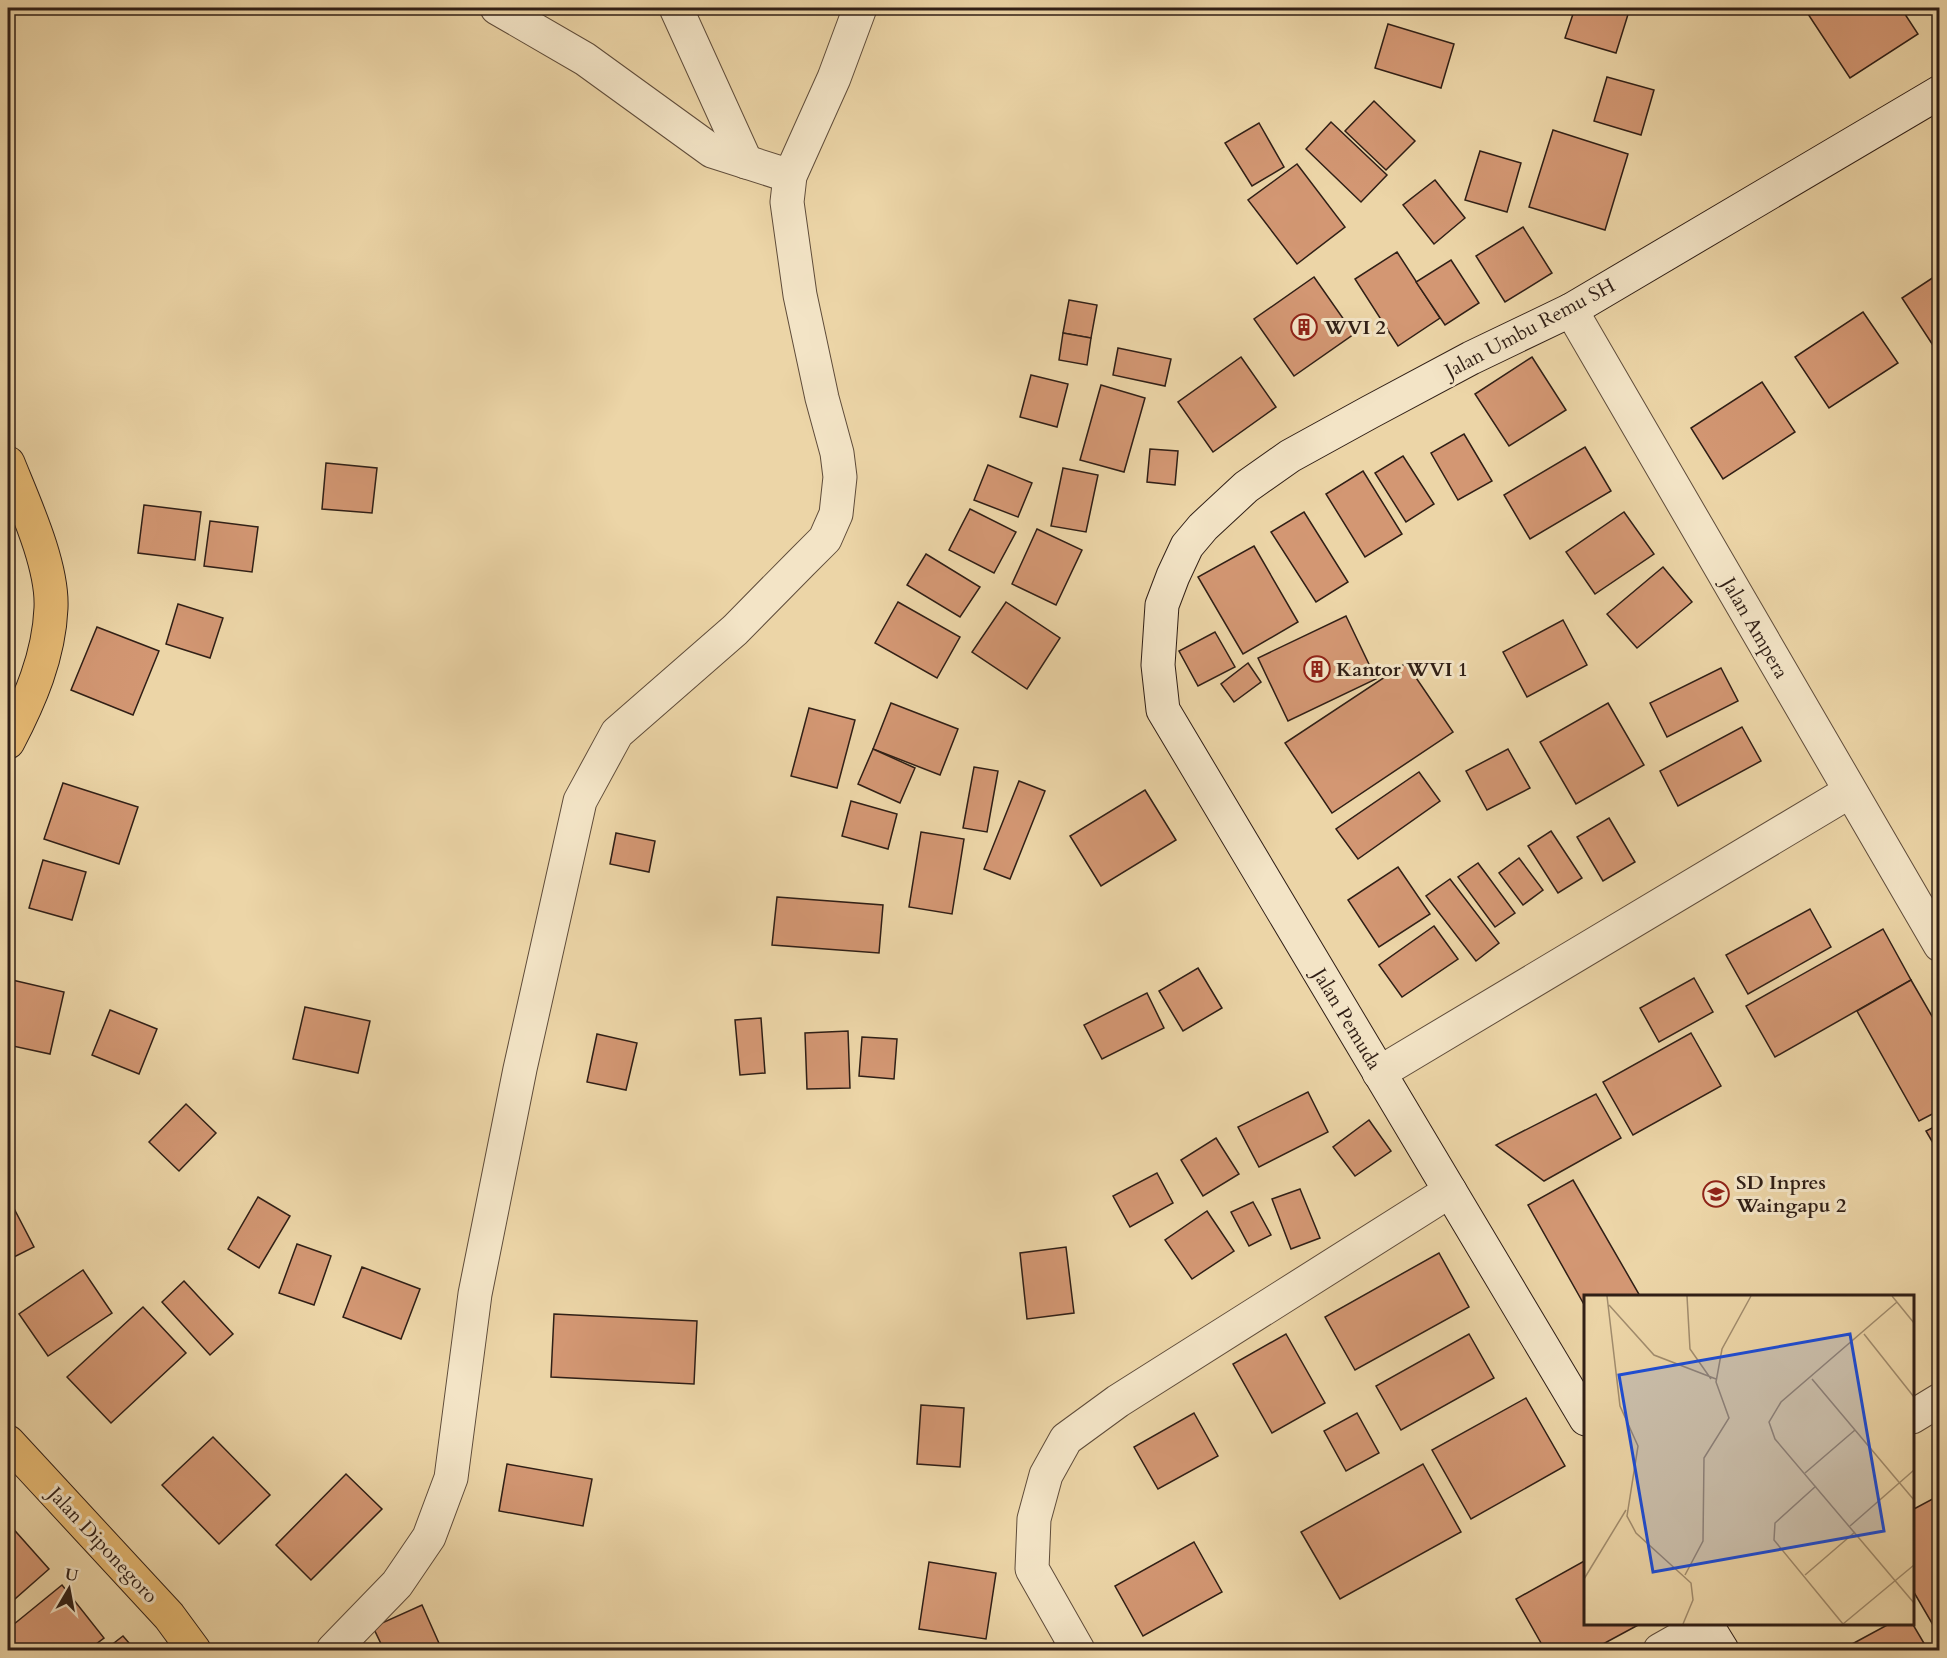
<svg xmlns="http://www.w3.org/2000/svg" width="1947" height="1658" viewBox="0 0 1947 1658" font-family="Cardo,serif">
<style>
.building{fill:#d39773;stroke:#301f16;stroke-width:1.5}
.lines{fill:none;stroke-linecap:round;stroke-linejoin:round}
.street-casing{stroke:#5f4c3a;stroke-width:35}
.secondary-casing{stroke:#301f16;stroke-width:35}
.highway-casing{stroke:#301f16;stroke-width:35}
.street{stroke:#f3e4c6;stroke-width:33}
.secondary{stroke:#f3e4c6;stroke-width:33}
.highway{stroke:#e6ba74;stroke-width:33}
.labels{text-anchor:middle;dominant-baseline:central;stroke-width:6;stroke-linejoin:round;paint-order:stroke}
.poi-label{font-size:20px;font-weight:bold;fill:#301f16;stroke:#f3e4c6;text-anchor:start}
.street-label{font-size:20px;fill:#301f16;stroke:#f3e4c6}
.inset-road{fill:none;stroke:#a18c6d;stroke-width:1.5}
.view{fill:#1d4ed8;fill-opacity:0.15;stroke:#1d4ed8;stroke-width:3}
.inset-edge{fill:none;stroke:#301f16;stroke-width:3}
</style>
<rect width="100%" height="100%" fill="#ecd5a7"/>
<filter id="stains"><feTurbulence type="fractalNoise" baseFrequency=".00333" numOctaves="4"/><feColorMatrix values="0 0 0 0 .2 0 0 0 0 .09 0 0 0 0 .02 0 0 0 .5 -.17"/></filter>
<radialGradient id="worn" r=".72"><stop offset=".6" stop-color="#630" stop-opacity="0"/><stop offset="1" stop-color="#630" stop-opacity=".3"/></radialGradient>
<g class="building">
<path d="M1575,8h55l-14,45 -51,-15z"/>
<path d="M1819,8h82l17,26 -68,44 -42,-64z"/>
<path d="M1388,24l66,20 -13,44 -66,-20z"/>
<path d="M1607,77l47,13 -13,45 -47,-14z"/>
<path d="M1374,101l41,40 -29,29 -41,-39z"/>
<path d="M1331,122l56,53 -26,27 -55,-53z"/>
<path d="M1259,123l25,44 -32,19 -27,-43z"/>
<path d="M1553,130l75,24 -23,76 -76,-23z"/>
<path d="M1480,151l41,12 -14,49 -42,-12z"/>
<path d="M1297,164l48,63 -48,37 -49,-64z"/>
<path d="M1435,180l30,38 -31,26 -31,-39z"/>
<path d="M1523,227l29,46 -47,29 -29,-46z"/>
<path d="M1397,252l43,66 -42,28 -43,-67z"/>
<path d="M1451,260l28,43 -34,22 -29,-43z"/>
<path d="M1940,273v80h-2l-36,-55z"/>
<path d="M1314,277l40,57 -60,42 -40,-57z"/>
<path d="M1069,300l28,5 -6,33 -28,-5z"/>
<path d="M1863,312l35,51 -69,45 -34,-51z"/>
<path d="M1063,333l28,5 -4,27 -28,-5z"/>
<path d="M1118,348l53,11 -6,27 -52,-11z"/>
<path d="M1241,357l35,50 -63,45 -35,-50z"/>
<path d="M1532,357l34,53 -57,36 -34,-52z"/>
<path d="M1031,375l37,9 -11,43 -37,-10z"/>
<path d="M1762,382l33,50 -72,47 -32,-51z"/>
<path d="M1101,385l44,13 -21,74 -44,-12z"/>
<path d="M1464,434l28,47 -34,19 -27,-47z"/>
<path d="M1585,447l26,44 -81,48 -26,-44z"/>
<path d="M1150,449l28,2 -3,34 -28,-3z"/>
<path d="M1403,456l31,48 -28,18 -31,-49z"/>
<path d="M326,463l51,5 -5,45 -50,-4z"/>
<path d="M988,465l44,18 -14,34 -44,-17z"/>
<path d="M1063,468l35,7 -12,57 -35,-6z"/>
<path d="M1363,471l39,63 -37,23 -39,-63z"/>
<path d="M144,505l57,7 -6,48 -57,-7z"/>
<path d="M970,509l46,23 -22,41 -45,-23z"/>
<path d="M1304,512l44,70 -32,20 -45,-70z"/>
<path d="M1624,512l30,42 -59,40 -29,-42z"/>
<path d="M210,521l48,6 -6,45 -48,-6z"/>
<path d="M1037,529l45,21 -26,55 -44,-21z"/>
<path d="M1254,546l44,76 -55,32 -45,-77z"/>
<path d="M926,554l54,33 -20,30 -53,-32z"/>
<path d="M1663,567l29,35 -55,46 -30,-34z"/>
<path d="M898,602l62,35 -23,41 -62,-35z"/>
<path d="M1006,602l54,36 -33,51 -55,-37z"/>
<path d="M178,604l45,14 -13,40 -44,-14z"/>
<path d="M1346,616l30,63 -88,42 -30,-63z"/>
<path d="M1563,620l24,45 -60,32 -24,-45z"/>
<path d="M97,627l62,24 -26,64 -62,-25z"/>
<path d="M1215,632l20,35 -37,19 -19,-35z"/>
<path d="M1248,663l13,19 -27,20 -13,-18z"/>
<path d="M1406,663l47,69 -121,81 -47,-70z"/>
<path d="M1721,668l17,33 -71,36 -17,-34z"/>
<path d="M891,703l67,26 -18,46 -67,-26z"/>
<path d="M1608,703l36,62 -68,39 -36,-62z"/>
<path d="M809,708l46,12 -18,68 -46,-12z"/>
<path d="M1742,727l19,34 -83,45 -18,-35z"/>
<path d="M873,749l42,19 -15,35 -42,-19z"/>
<path d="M1508,749l22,39 -43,22 -21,-39z"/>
<path d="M974,767l24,4 -11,61 -24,-4z"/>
<path d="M1419,772l21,29 -82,58 -22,-30z"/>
<path d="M1019,781l26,10 -35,88 -26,-10z"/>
<path d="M63,783l75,24 -19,57 -75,-25z"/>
<path d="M1145,790l31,50 -75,46 -31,-50z"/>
<path d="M851,801l46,13 -9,35 -46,-13z"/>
<path d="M1609,818l26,44 -32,19 -26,-44z"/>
<path d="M1551,831l31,47 -24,15 -30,-47z"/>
<path d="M921,832l43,7 -12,75 -43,-7z"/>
<path d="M616,833l39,8 -6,31 -39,-8z"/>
<path d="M1519,858l24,32 -20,15 -24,-32z"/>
<path d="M43,860l43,12 -14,48 -43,-12z"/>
<path d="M1478,863l37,50 -20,14 -37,-50z"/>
<path d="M1398,867l32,47 -51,33 -31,-47z"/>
<path d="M1450,879l49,64 -23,18 -50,-65z"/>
<path d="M777,897l106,8 -4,48 -107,-8z"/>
<path d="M1810,909l21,38 -83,47 -22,-39z"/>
<path d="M1434,926l24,33 -56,38 -23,-32z"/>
<path d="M1883,929l28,51 -136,77 -29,-51z"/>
<path d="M1198,968l24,40 -39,23 -24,-40z"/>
<path d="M1694,978l19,34 -54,30 -19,-34z"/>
<path d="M8,979l56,13 -14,62 -42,-9z"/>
<path d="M1911,980l29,50v80l-21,11 -62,-110z"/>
<path d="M1147,993l17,35 -62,31 -18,-34z"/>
<path d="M305,1007l65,14 -12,52 -65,-14z"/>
<path d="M110,1010l47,19 -18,45 -47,-19z"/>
<path d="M761,1018l4,55 -25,2 -5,-55z"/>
<path d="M848,1031l2,57 -43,1 -2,-56z"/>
<path d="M1691,1033l30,53 -88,49 -30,-53z"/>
<path d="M597,1034l40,9 -11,47 -39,-8z"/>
<path d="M862,1037l35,2 -3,40 -35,-3z"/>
<path d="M1308,1092l20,40 -69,35 -21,-40z"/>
<path d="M1596,1094l25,44 -77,43 -48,-36z"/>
<path d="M186,1104l30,29 -37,38 -30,-29z"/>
<path d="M1369,1120l22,31 -36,25 -22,-29z"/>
<path d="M1940,1124v31l-14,-24z"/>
<path d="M1216,1138l23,36 -36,22 -22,-36z"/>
<path d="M1157,1173l16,30 -43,24 -17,-31z"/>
<path d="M1573,1180l67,116h-54v12l-58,-103z"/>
<path d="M1300,1189l20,49 -29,11 -19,-50z"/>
<path d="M8,1197l26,50 -26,13z"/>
<path d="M258,1197l32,19 -31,52 -31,-19z"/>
<path d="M1253,1202l18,33 -22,11 -18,-34z"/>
<path d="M1207,1211l27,40 -42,28 -27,-39z"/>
<path d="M297,1244l34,12 -17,49 -35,-12z"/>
<path d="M1066,1247l8,66 -47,6 -7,-66z"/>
<path d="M1439,1253l30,54 -114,63 -30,-53z"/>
<path d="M362,1267l58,22 -19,50 -58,-22z"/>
<path d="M83,1270l29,43 -64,43 -29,-42z"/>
<path d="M184,1281l49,53 -23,21 -48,-53z"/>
<path d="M143,1307l43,46 -75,70 -44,-46z"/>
<path d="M554,1314l143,7 -3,63 -143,-7z"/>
<path d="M1286,1334l39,69 -53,30 -39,-69z"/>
<path d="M1469,1334l25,44 -93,52 -25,-44z"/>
<path d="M1526,1398l39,68 -94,53 -39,-69z"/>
<path d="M921,1405l43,3 -4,59 -43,-3z"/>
<path d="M1194,1413l24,43 -60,33 -24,-42z"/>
<path d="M1357,1413l22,40 -33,18 -22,-40z"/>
<path d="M213,1437l57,58 -51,49 -57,-59z"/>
<path d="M507,1464l85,15 -9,47 -84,-15z"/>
<path d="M1423,1464l38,68 -121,67 -39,-67z"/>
<path d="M346,1474l36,35 -71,71 -35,-35z"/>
<path d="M1940,1495v142l-28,-48v-79z"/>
<path d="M9,1524l40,45 -41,36v-79z"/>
<path d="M1194,1542l28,50 -79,44 -28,-50z"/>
<path d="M1586,1560v64h54l-48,26h-47l-29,-51z"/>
<path d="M929,1562l67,11 -10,66 -67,-10z"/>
<path d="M62,1585l42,53 -16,12h-80v-21z"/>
<path d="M422,1605l20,45h-58l-11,-23z"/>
<path d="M1912,1623l16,27h-87l48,-26z"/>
<path d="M123,1636l12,14h-30z"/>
<path d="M1055,1643l3,7h-27z"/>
</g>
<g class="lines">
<g class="street-casing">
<g id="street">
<path d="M497,8l88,51 127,92 78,25"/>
<path d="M676,8l70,154"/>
<path d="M1571,310l369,635"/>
<path d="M1379,1073l470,-281"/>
<path d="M1912,1417l28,-17"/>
<path d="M333,1650l64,-66 32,-47 22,-59 24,-184 45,-225 60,-268 37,-68 118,-103 66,-67 24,-24 11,-25 4,-37 -3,-24 -15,-55 -22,-103 -13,-93 3,-26 44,-98 26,-70"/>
<path d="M1078,1650l-46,-81 2,-50 12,-44 20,-36 52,-38 332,-210"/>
<path d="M1660,1650l46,-26"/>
</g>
</g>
<g class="secondary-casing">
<g id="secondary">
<path d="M1586,1419l-423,-709 -5,-45 4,-60 11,-29 14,-30 16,-19 43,-40 44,-31 80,-44 101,-54 100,-48 369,-218"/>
<path d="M1706,1624l16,26"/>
</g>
</g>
<g class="highway-casing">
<g id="highway">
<path d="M8,463c16,40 45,102 43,145 -2,48 -21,92 -43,134"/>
<path d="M8,1442l161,174 25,34"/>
</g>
</g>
<use href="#street" class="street"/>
<use href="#secondary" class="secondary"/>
<use href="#highway" class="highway"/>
</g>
<defs>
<g id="building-ring" transform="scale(1.35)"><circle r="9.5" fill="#f3e4c6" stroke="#8f2418" stroke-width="1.5"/><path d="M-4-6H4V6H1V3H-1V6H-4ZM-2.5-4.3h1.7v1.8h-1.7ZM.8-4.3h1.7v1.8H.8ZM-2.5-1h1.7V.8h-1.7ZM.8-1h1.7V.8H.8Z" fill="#8f2418"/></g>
<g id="school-ring" transform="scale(1.35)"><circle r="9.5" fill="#f3e4c6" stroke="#8f2418" stroke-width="1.5"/><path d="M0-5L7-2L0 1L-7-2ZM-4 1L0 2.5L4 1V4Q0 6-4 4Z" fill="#8f2418"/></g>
</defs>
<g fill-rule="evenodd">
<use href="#building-ring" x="1304" y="327"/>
<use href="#building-ring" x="1317" y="669"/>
<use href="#school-ring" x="1716" y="1194"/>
</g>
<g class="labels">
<g class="poi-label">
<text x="1324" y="327">WVI 2</text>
<text x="1336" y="669">Kantor WVI 1</text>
<text x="1736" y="1182">SD Inpres<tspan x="1736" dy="23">Waingapu 2</tspan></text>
</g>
<g class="street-label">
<text transform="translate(1530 328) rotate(-28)">Jalan Umbu Remu SH</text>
<text transform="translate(1755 628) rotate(60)">Jalan Ampera</text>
<text transform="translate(1347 1019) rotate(59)">Jalan Pemuda</text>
<text transform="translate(103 1545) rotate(47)">Jalan Diponegoro</text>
</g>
</g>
<g transform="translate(1584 1295)">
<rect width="330" height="330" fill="#ecd5a7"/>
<path class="inset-road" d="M23,1l13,110 18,40 -11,70 9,17 55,50 2,17 -10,24M103,1l3,53 21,30M308,1l22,27M313,7l-116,100 -12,20 6,17 139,164M25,10l45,50 62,24M280,39l50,63M228,84l102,121M221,178l50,-43M232,191l-41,37 -1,17 69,84M266,231l64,-56M101,280l18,-34 1,-83 25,-40 -13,-36 6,-33 29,-53M221,280l50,-43M0,284l42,-69M259,329l71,-59"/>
<path class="view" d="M266,39l34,197 -231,41 -34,-197z"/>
<rect width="330" height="330" class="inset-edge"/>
</g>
<rect width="1947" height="1658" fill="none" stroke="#ecd5a7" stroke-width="30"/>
<rect x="9" y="9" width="1929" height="1640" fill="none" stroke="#301f16" stroke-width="3"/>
<rect x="15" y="15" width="1917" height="1628" fill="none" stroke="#301f16" stroke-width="1.5"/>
<g transform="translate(69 1589) rotate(10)" stroke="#f3e4c6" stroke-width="4.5" paint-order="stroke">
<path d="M0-4.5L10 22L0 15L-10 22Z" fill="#301f16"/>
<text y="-9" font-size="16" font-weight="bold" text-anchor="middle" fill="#301f16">U</text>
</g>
<rect width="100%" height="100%" filter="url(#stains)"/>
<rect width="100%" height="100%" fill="url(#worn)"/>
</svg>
